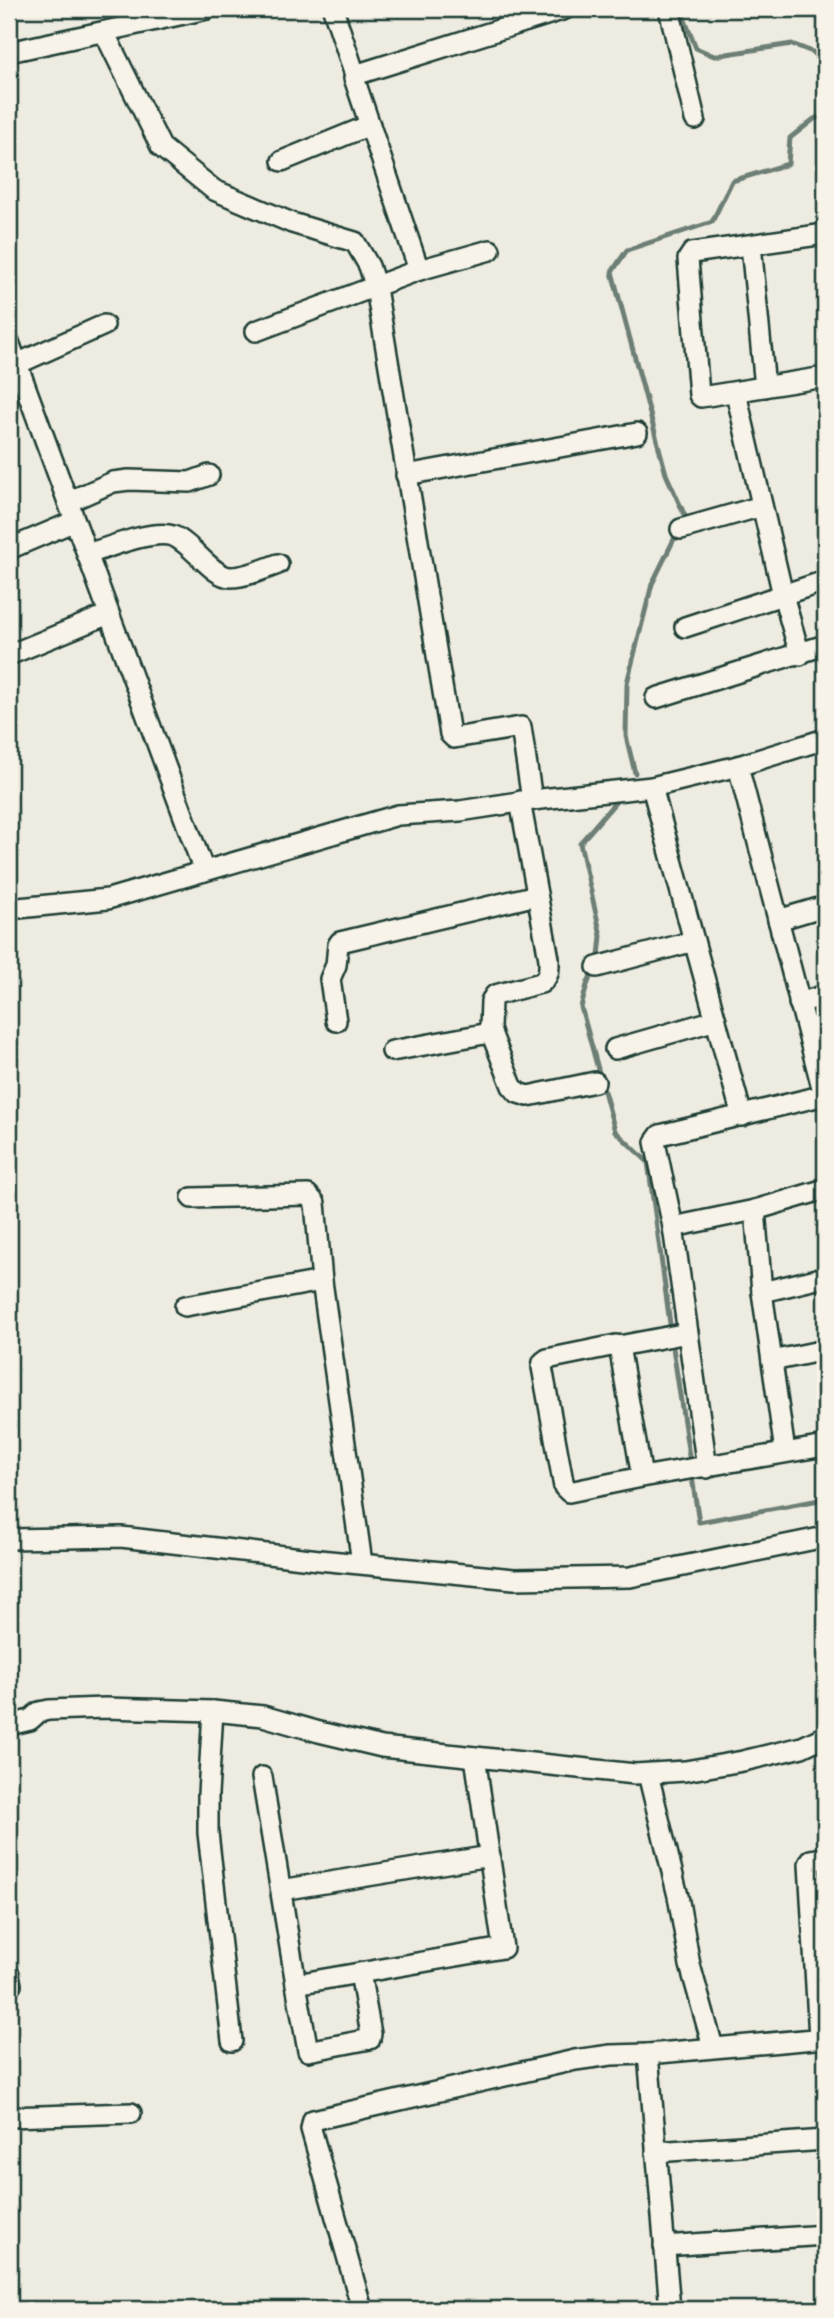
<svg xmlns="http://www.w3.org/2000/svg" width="834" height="2318" viewBox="0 0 834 2318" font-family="Kalam,sans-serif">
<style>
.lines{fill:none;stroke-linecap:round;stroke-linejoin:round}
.stream{stroke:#6c7e74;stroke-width:5}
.minor-casing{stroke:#1f3d34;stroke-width:24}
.minor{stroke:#f7f3e8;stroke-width:19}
</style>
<rect width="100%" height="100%" fill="#eeece1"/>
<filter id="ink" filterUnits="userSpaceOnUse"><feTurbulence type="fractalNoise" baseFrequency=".0143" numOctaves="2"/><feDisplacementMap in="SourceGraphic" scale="14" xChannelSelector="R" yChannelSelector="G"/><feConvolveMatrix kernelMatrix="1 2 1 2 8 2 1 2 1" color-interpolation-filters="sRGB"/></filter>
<g filter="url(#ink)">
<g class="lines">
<g class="stream">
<path d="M683,9l1,9 12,30 18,8 78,-12 23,9 10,36"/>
<path d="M682,523l3,-7 -19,-42 -54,-202 15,-22 85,-28 20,-41 56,-17 2,-26 24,-19 11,-5"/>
<path d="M635,773l-9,-37 1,-53 25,-99 26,-53"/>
<path d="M619,798l-39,45 21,93 -2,20 -12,29 -6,22 34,124 33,31 23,169"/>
<path d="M672,1341l17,115"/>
<path d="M692,1477l7,45 126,-23"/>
</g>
<g class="minor-casing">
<g id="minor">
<path d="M333,9l22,66"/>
<path d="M669,9l26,110"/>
<path d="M104,32l57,115 53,43 78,33 63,19 14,24 7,22 74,446 4,4 67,-11 11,73"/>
<path d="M9,52l198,-43"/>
<path d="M282,161l88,-36"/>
<path d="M825,234l-133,19 -4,6 11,136 2,2 124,-20"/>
<path d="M751,245l14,142"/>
<path d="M419,270l71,-20"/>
<path d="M256,331l163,-61 -65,-192 1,-3 210,-66"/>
<path d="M9,342l195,529"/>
<path d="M17,364l87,-39"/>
<path d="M736,393l47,202 17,60"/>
<path d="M406,475l231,-42"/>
<path d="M68,502l45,-20 16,-2 61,2 19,-7"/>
<path d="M681,529l81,-23"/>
<path d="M9,549l66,-28"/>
<path d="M87,554c21,-6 65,-25 86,-18 19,7 39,41 58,41 15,0 33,-8 47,-13"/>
<path d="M685,627l140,-46"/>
<path d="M9,655l100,-41"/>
<path d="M656,698l169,-53"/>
<path d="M738,766l86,329"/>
<path d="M652,787l90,329"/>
<path d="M9,909l99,-10 290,-84 62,-4 72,-11 120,-13 86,-21 87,-27"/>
<path d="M778,920l47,-14"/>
<path d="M597,967l97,-26"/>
<path d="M799,1003l26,-8"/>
<path d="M336,1021l-6,-42 6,-14 2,-20 2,-3 197,-47"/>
<path d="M490,1030l22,56 6,7 10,3 67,-14"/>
<path d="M615,1049l101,-29"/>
<path d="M392,1051l92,-17 6,-4 1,-29 4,-6 46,-12c9,-7 8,-14 8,-24l-29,-158"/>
<path d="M192,1198l116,-3 7,8 7,78 40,282"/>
<path d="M755,1210l7,82 23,160"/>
<path d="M673,1227l82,-17 70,-21"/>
<path d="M762,1292l63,-15"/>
<path d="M185,1306l137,-25"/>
<path d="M619,1346l69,-13"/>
<path d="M772,1361l53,-11"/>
<path d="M707,1468l-34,-241 -18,-85 5,-7 165,-40"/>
<path d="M642,1477l-23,-131 -3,-1 -69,14 -4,3 -1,5 22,120 5,5 73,-15 183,-31"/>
<path d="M9,1539l112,-2 198,23 195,19 116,-2 195,-40"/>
<path d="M213,1711l-5,83v39l24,208"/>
<path d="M9,1725l21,-5 9,-8 10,-2 56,-2 108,3 50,5 56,16 63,15 253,27 50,-3 58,-10 59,-14 23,-11"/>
<path d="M648,1774l30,122 12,69 23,82"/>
<path d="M262,1777l34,207 207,-36 -28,-191"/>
<path d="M281,1890l209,-34"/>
<path d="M9,1974l2,11"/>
<path d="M296,1984l12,67 62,-12 1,-5 -11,-61"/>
<path d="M819,2038l-10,-174 2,-4 14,-2"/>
<path d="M9,2117l122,-4"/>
<path d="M656,2152l169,-12"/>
<path d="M664,2246l161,-11"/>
<path d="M362,2309l-51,-180 2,-9 262,-60 36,-5 37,-1"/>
<path d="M670,2309l-22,-255 177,-16"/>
</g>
</g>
<use href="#minor" class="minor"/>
</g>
</g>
<rect width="834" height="2318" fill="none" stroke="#f7f3e8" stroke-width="35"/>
<rect x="18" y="18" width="799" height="2283" fill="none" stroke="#1f3d34" stroke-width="2.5" filter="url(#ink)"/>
</svg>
